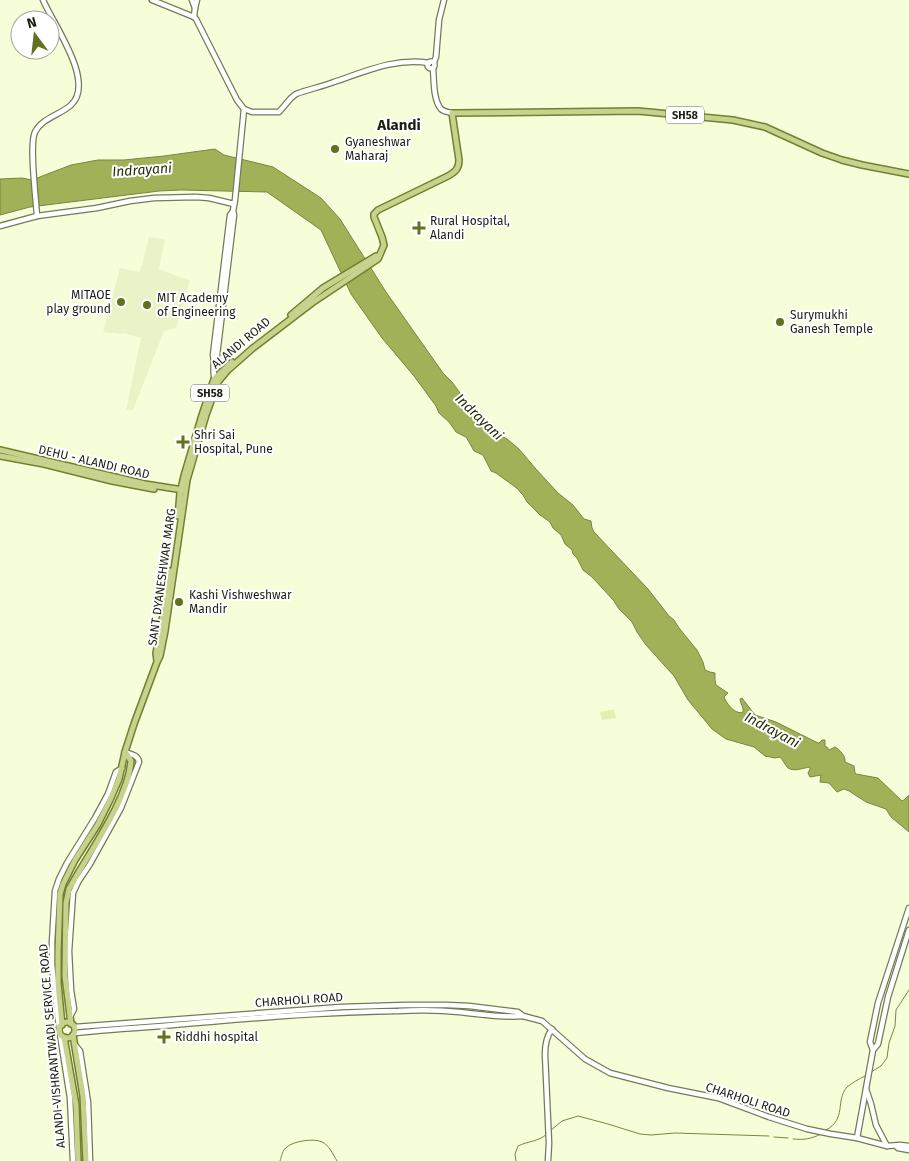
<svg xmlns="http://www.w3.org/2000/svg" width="909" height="1161" viewBox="0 0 909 1161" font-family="'Fira Sans',sans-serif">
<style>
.built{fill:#e9f3c7}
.green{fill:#e3f1ae}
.water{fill:#a1b158;stroke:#798543}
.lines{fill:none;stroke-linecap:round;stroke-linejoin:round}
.stream{stroke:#798543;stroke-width:1}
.secondary-casing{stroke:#737a59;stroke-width:7}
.primary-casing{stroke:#738030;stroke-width:8}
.secondary{stroke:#fff;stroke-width:4.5}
.primary{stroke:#c7d38c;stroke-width:5}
.poi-dot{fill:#64711c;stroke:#fff;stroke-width:2}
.labels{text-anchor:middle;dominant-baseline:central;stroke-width:4;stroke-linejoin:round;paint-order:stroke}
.shield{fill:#fff;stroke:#5f6258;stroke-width:1}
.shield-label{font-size:11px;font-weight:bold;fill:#1b1e11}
.poi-label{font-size:12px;fill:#1b1e11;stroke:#fff;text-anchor:start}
.street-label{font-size:12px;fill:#1b1e11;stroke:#fff}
.water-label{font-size:14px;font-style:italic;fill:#282e07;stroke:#fff}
.quarter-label{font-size:15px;font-weight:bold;fill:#1b1e11;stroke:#fff}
</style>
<rect width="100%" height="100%" fill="#f6fed9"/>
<path class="built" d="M149,237l16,2 -6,30 31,12 -14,47 -12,3 -31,79h-7l15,-72 -16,-5 -3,1 -19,-2 17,-64 20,4z"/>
<path class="green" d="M614,709l2,9 -14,2 -2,-8z"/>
<path class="water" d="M215,149l9,6 49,12 48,31 19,21 46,73 57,81 9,9 8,11 19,22 4,2 7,12 17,10 12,10 16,19 23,25 15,12 11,14 7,2 1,7 2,4 54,57 21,27 5,4 5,8 18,22 6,12 2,8 5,2 5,1v7l1,5 12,8 -4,4c3,7 11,18 19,15 1,-4 -3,-9 -3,-13l2,-1 13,17 21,7 42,21h1l3,-3h3v7h2l2,3 6,-3c5,3 11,9 10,15l9,4 1,7 1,1 22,4 24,23 2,-1 5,-5v37l-18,-15 -5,-8 -20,-7 -17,-11 -5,-2 -7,3 -8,-9 -9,-1 1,-7 -11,2 -2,-4 2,-4v-2c-7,1 -16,5 -22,1 -3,-3 -5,-8 -8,-11l-5,1 -10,-2 -11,-9 -28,-8 -14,-10 -24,-29 -14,-24 -28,-31 -9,-13 -5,-10 -13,-13 -5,-8 -22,-24 -9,-7 -6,-12 -4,-4 -1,-4 -7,-6 -4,-9 -8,-7 -3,-6 -10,-7 -13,-13 -4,-7 -3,-3 -2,-3 -22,-16 -5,-2 -8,-16 -9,-4 -5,-9 -3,-5 -10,-5 -7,-10 -10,-9 -3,-7 -22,-30 -32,-38 -31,-44 -30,-64 -54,-38 -86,-2 -22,1 -129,16 -30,8v-36l22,-1 10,2 39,-15 27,-5h26l40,-4z"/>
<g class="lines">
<g class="stream">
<path d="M871,1072l10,-6 6,-8 2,-15 6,-17 1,-16 13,-20"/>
<path d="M826,1130c21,-11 9,-29 21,-43 5,-4 12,-8 18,-11"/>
<path d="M550,1131l12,-10 16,-5 30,8 32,10 11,1 24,-2 94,3"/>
<path d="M774,1137l14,1"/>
<path d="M793,1139c11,1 18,0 28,-5"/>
<path d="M280,1161c2,-5 2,-11 7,-14 6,-6 28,-9 35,-5 7,3 11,12 15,19"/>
<path d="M516,1161l-1,-7 3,-8c10,-5 20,-4 29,-12"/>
</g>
<g class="secondary-casing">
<g id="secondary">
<path d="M152,0l42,17 2,2 41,81 7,9 8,3h27l12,-14 5,-4c13,-5 25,-7 38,-12 30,-10 62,-25 95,-19"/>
<path d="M192,0l3,8"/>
<path d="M194,17l1,-9 2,-8"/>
<circle cx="431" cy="65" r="3.5"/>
<path d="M434,62l2,-5 3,-37 5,-20"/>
<path d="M433,68c1,11 0,32 8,41 3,3 7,3 11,4"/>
<path d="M37,216c-1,-17 -8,-72 -2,-84 7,-14 25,-17 36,-27 25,-23 -18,-81 -28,-105"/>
<path d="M0,226l37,-10 60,-8 33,-7 24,-3 42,-1 13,1 25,6"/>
<path d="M215,360l2,-5 17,-140 -1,-4"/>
<path d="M215,380c-3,-8 0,-17 -2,-25l17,-140 3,-4 2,-11 9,-91"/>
<path d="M70,1017l4,-8 -3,-19 -2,-39 4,-58 5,-11 12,-18 31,-56 18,-46c-1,-7 -8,-8 -14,-10"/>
<path d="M75,1027l266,-20 64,-2h42l22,1 49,6 5,4 19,5 43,38 25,14 58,15 50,10 51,19 38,12 24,5 26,4 30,8 13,-1 9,1"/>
<path d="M75,1033c29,-3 58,-5 87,-7 78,-7 157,-14 236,-15 20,-1 41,-1 61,1 21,2 43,6 64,4"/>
<path d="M75,1045l5,6 8,51 2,59"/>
<path d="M873,1050l-3,-8 8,-39 31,-95"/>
<path d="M866,1089l5,15 5,21 11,21"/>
<path d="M857,1138l16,-88 5,-6 1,-5 9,-42 21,-67"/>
<path d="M896,1146l2,2 11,2"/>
<path d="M73,1161l-3,-63 -11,-70 -7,-63v-23l3,-51 4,-12 8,-16 28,-45 13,-24 8,-22 6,-4"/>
<path d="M548,1161l1,-18 -4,-89c0,-9 1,-17 7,-25"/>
</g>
</g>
<g class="primary-casing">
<g id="primary">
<path d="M291,315l32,-27 53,-32h3"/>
<path d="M0,450l145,34 38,6"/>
<path d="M0,456l44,8 68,17 42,8"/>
<path d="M178,516l2,-23 4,-17 18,-61 12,-36 18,-17"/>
<path d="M157,661l-1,-8 5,-26 9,-56"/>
<circle cx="67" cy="1030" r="8"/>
<path d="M71,1024l-6,-48 1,-73 3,-14 4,-7c19,-34 55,-83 58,-121l-6,-9"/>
<path d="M62,1025l-4,-42v-31l2,-58 3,-10 12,-24 23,-36 12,-24 9,-21 6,-27 9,-28 23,-62 3,-6 5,-25 22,-151 19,-65 12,-33 10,-12 25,-22 59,-45 66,-44 6,-14 -2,-8 -8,-20v-3l4,-4 70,-34c7,-4 11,-7 11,-16l-7,-47 186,-2 95,9 32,7 57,26 20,7 20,5 47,9"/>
<path d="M73,1035l10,61 3,65"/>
<path d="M64,1037l12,68 2,56"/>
</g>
</g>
<use href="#secondary" class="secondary"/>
<use href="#primary" class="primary"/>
</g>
<g class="poi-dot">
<circle cx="335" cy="149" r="5"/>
<path d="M416.5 220.5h5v5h5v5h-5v5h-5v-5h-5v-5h5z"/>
<circle cx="121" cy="302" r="5"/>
<circle cx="147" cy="305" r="5"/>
<circle cx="780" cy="322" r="5"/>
<path d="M180.5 434.5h5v5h5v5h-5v5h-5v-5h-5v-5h5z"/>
<circle cx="179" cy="602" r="5"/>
<path d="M161.5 1029.5h5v5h5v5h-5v5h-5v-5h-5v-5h5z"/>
</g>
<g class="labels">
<g class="shield">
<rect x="666" y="106.5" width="38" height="17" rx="4"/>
<rect x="191" y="384.5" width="38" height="17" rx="4"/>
</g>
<g class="shield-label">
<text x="685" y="115">SH58</text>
<text x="210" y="393">SH58</text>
</g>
<g class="poi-label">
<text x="345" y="142">Gyaneshwar<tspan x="345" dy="14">Maharaj</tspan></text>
<text x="430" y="221">Rural Hospital,<tspan x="430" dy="14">Alandi</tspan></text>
<text x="111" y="295" text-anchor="end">MITAOE<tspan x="111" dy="14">play ground</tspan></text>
<text x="157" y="298">MIT Academy<tspan x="157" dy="14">of Engineering</tspan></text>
<text x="790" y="315">Surymukhi<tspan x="790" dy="14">Ganesh Temple</tspan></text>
<text x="194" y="435">Shri Sai<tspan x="194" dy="14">Hospital, Pune</tspan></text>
<text x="189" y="595">Kashi Vishweshwar<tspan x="189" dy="14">Mandir</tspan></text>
<text x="175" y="1037">Riddhi hospital</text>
</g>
<g class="street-label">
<text transform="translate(241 343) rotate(-40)">ALANDI ROAD</text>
<text transform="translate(94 462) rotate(13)">DEHU - ALANDI ROAD</text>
<text transform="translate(162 577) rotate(-82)">SANT DYANESHWAR MARG</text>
<text transform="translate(299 1000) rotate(-4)">CHARHOLI ROAD</text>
<text transform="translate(52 1046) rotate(-95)">ALANDI-VISHRANTWADI SERVICE ROAD</text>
<text transform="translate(748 1100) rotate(18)">CHARHOLI ROAD</text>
</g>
<g class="water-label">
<text transform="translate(142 170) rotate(-4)">Indrayani</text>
<text transform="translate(479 417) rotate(44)">Indrayani</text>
<text transform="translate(772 730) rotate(28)">Indrayani</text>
</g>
<g class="quarter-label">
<text x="399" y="125">Alandi</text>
</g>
</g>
<g transform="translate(35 35) rotate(345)"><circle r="24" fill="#ffffff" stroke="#a4a5a0"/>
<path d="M0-4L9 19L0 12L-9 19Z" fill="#64711c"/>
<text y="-8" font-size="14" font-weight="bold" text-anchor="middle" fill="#1b1e11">N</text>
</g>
</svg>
